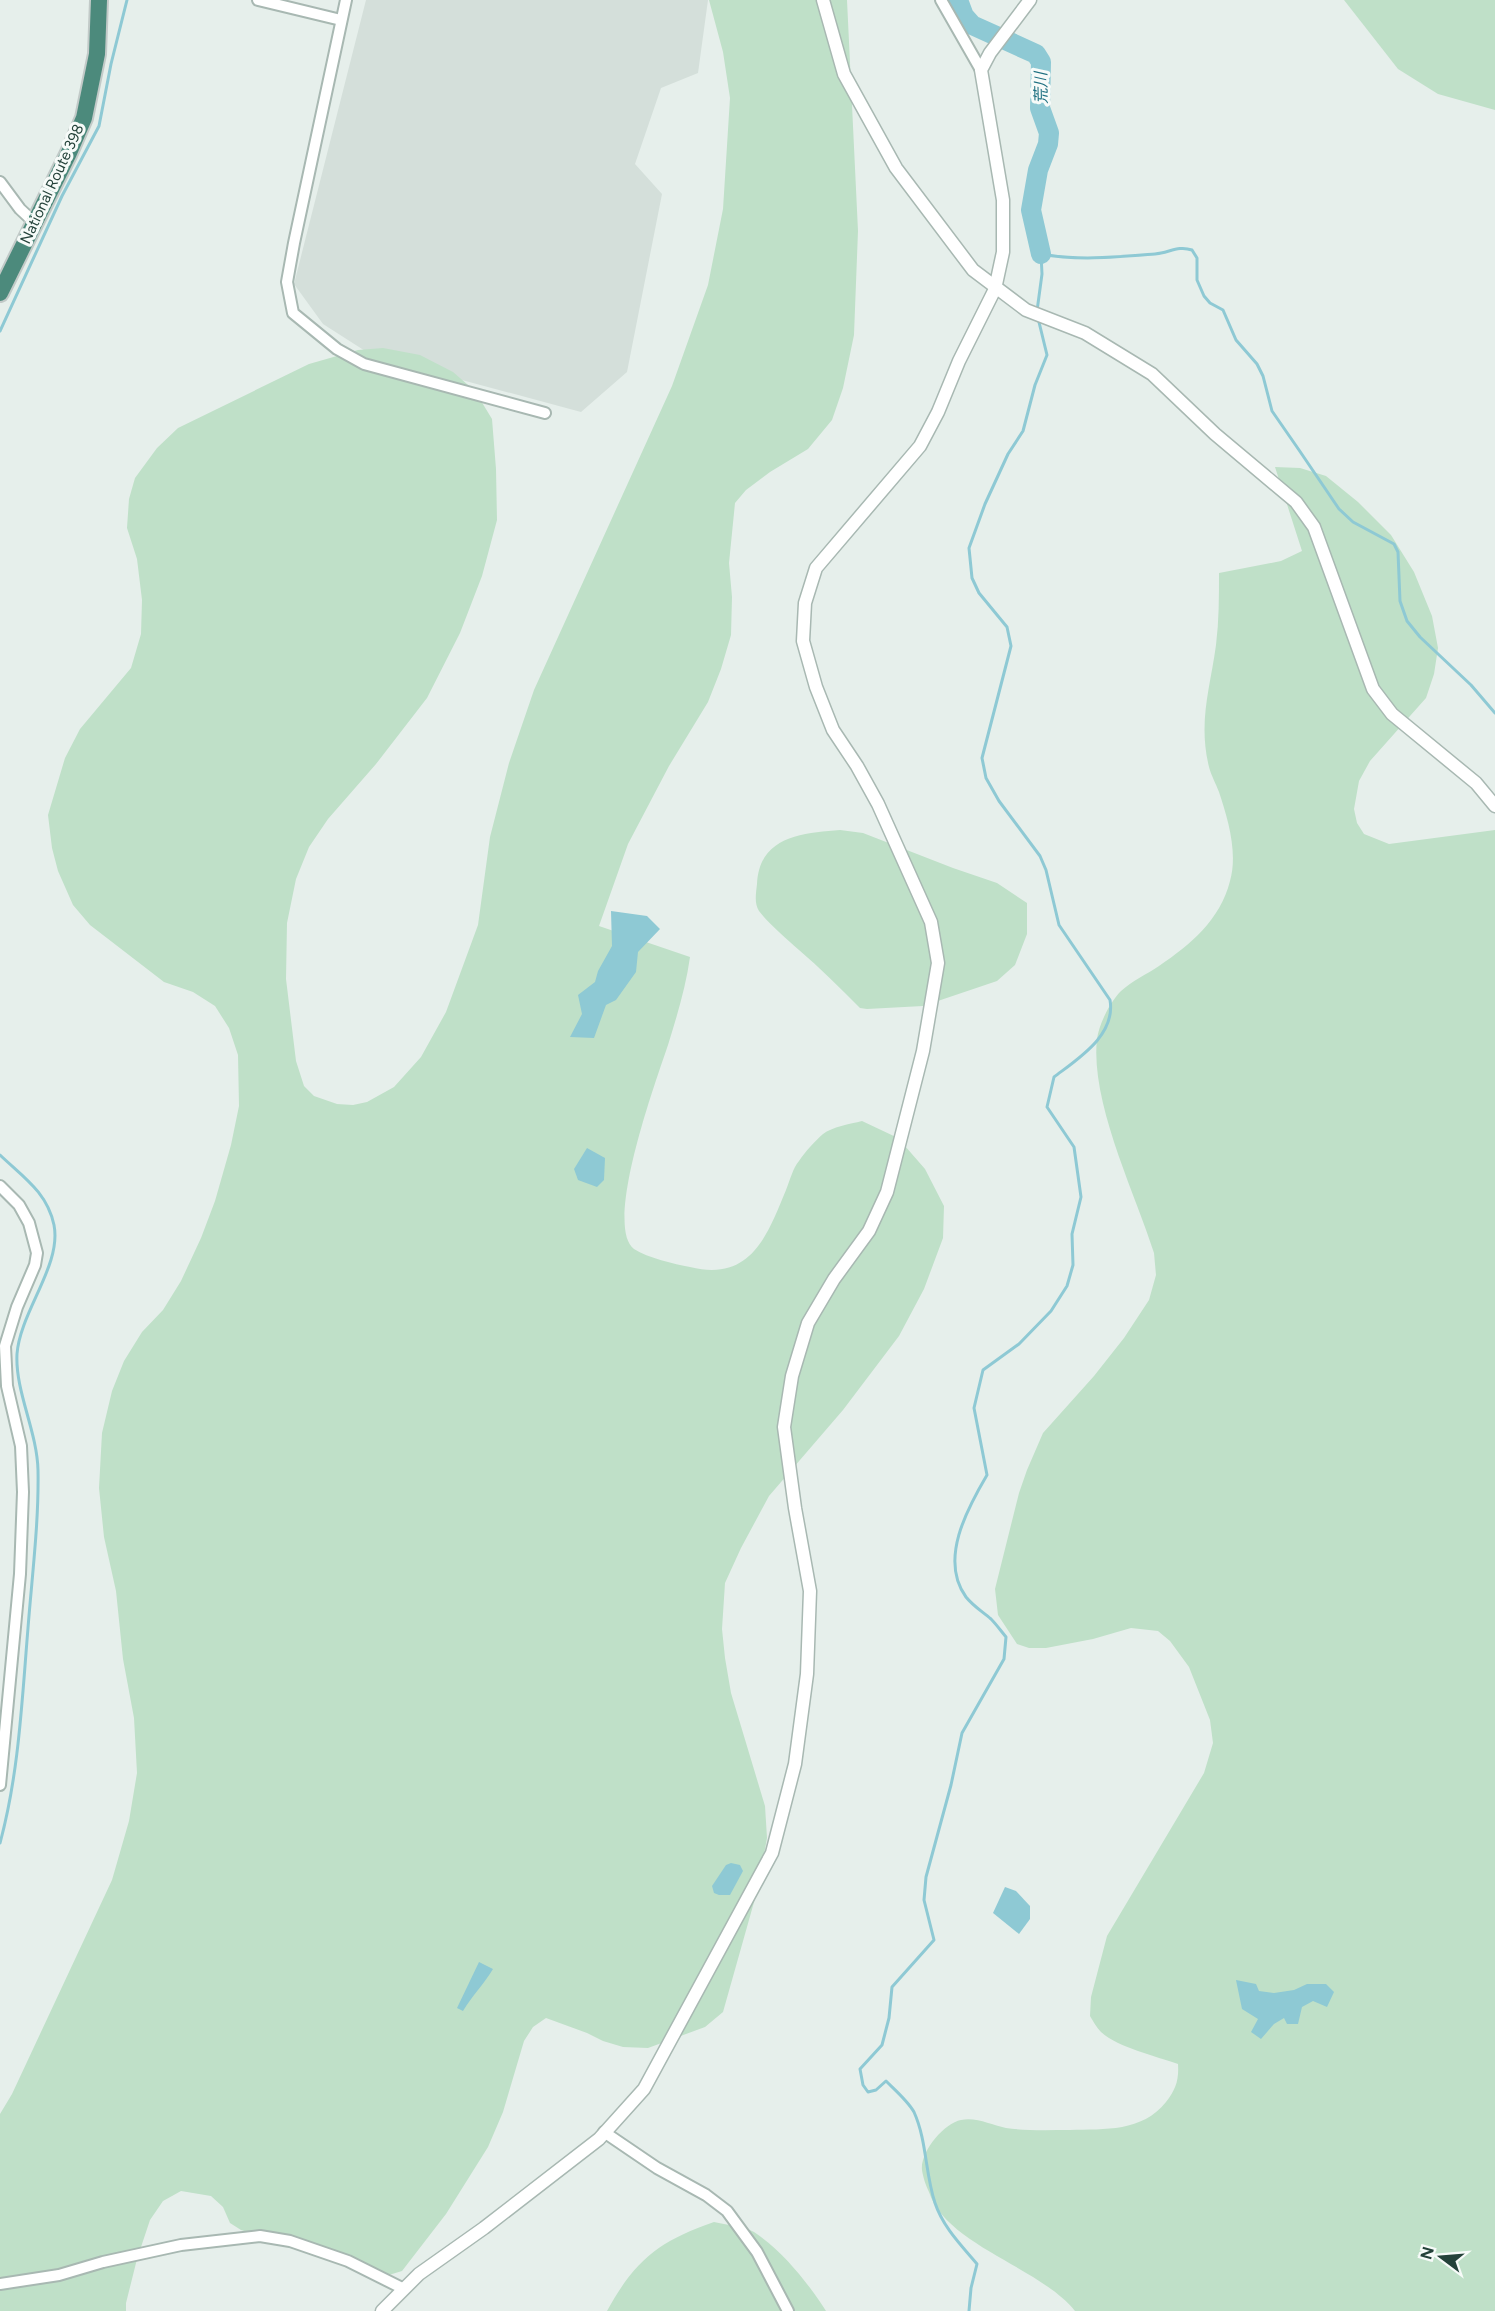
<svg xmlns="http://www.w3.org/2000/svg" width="1495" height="2311" viewBox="0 0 1495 2311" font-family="Figtree,'Noto Sans JP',sans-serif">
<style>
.built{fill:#d4dfda}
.green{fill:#bfe0c8}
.water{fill:#8ec9d4}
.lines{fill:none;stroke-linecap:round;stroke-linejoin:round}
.stream{stroke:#8ec9d4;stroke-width:3}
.river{stroke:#8ec9d4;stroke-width:20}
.minor-casing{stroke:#a8b8b2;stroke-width:14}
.tertiary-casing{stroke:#a8b8b2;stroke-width:15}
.trunk-casing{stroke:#c2cac8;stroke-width:20}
.minor{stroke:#fff;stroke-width:10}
.tertiary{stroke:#fff;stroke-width:12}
.trunk{stroke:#4c8a7c;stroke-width:16}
.labels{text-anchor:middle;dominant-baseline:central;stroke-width:6;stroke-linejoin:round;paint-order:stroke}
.street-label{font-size:15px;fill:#24423a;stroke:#f7fbf9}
.water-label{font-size:16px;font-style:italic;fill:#1c6f80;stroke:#f7fbf9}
</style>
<rect width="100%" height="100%" fill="#e6efeb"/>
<path class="built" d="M366,0h342l-10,73 -37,15 -26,76 27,30 -35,178 -46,40 -208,-56 -50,-32 -29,-40z"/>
<g class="green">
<path d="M709,0h138l11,231 -4,104 -11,53 -11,32 -24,29 -38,23 -24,18 -11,13 -6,60 3,34 -1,38 -10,34 -13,33 -39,64 -41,78 -29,82 91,31c-4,29 -13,59 -22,88 -11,33 -65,180 -34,204 14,9 40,15 56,18 61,15 77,-31 96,-77 4,-10 7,-22 13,-29 6,-9 16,-20 24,-27 9,-7 27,-10 39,-13l36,17 27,31 19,37 -1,32 -19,51 -25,47 -56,74 -74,86 -28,52 -16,35 -3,46 3,29 6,35 34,113 2,32 -9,50 -35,124 -18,15 -57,21 -25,-1 -20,-6 -16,-8 -41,-15 -13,9 -9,14 -21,71 -15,35 -42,67 -44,57 -23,7 -24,-7 -16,-18 -15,-6 -36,-3 -47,-14 -11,-7 -7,-16 -12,-11 -30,-5 -18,10 -13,19 -13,39 -11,44v8h-126v-197l12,-20 100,-214 17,-59 8,-48 -3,-55 -11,-59 -7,-68 -12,-54 -5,-49 3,-55 10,-42 12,-30 18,-29 21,-22 18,-29 20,-43 14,-37 16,-56 8,-39 -1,-51 -9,-27 -14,-22 -22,-14 -29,-10 -74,-57 -17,-20 -15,-34 -6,-23 -4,-33 17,-57 15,-29 51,-61 10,-34 1,-34 -5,-41 -10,-31 2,-29 6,-21 22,-30 21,-20 131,-64 49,-14 25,-2 37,7 33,17 22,19 17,28 4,50 1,51 -15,56 -22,57 -33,65 -51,66 -48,55 -19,28 -13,32 -9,44 -1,56 10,82 8,25 10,10 23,8 16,1 14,-3 27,-15 27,-30 25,-45 32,-87 12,-88 19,-74 25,-73 138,-304 36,-101 15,-76 7,-111 -7,-46z"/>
<path d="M1344,0h151v110l-57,-16 -40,-25z"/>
<path d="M1275,467l25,1 26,8 32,26 33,33 23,37 18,44 6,32 -4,26 -8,24 -56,63 -11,20 -5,28 3,14 7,11 25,10 106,-14v1481h-420c-35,-44 -129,-66 -146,-119 -3,-6 -6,-15 -7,-22 -2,-18 22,-47 39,-50 16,-3 30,5 45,8 20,3 43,2 64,2 35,-1 72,2 96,-28 10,-13 13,-22 12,-38 -22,-8 -59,-16 -77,-32 -4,-4 -8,-11 -11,-16l1,-19 16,-61 97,-163 9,-30 -3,-23 -21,-53 -19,-26 -12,-10 -27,-3 -38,11 -47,9h-17l-12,-4 -19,-29 -3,-26 24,-96 8,-23 16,-37 51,-57 30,-38 25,-38 7,-25 -2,-22c-19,-60 -64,-151 -57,-214 2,-15 13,-37 24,-48 11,-10 26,-17 38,-25 32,-22 61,-46 71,-85 8,-28 -2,-62 -11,-89 -3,-8 -8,-17 -10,-25 -11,-45 1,-78 7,-122 3,-24 3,-48 3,-72l62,-12 21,-10z"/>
<path d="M840,830l23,3 90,35 44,15 30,20v31l-12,31 -18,16 -74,25 -56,3 -7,-1c-20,-20 -40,-40 -61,-58 -13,-12 -29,-25 -40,-39 -5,-8 -3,-18 -2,-27 2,-48 46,-51 83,-54z"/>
<path d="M714,2222c12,3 30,4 40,10 29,19 54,51 72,79h-219c28,-51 52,-70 107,-89z"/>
</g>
<g class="water">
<path d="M611,911l36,5 13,13 -22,23 -2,20 -20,28 -10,5 -12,33 -24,-1 12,-23 -4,-19 17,-13 3,-11 14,-25z"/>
<path d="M587,1148l18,10 -1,22 -7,7 -19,-7 -4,-11z"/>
<path d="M731,1863l9,2 3,6 -13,24h-11l-5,-2 -2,-7 14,-21z"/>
<path d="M1005,1887l11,4 14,15v13l-11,15 -26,-21z"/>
<path d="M479,1962l14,7c-9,15 -21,27 -30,42l-6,-3z"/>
<path d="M1236,1980l20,4 3,7 15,2 20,-3 13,-6h19l8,8 -7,15 -14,-6 -11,6 -4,17h-11l-3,-6 -10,6 -13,15 -10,-7 7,-13 -16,-10z"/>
</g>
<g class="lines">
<g class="stream">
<path d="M1037,311l5,-37 -1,-20c37,7 77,3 114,0 14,-1 23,-9 37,-4l5,8v22l7,16 6,7 13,7 13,30 21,24 6,12 9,35 27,39 40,59 14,13 41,22 4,8 2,49 7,20 13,16 51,48 24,28"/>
<path d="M0,331l62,-135 37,-70 12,-62 16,-64"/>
<path d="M0,1155c23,22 47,37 54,70 8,40 -34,87 -37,129 -2,37 20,77 21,116 1,52 -6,106 -10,158 -6,72 -9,145 -28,215"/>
<path d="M969,2311l2,-23 6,-24c-16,-19 -34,-37 -42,-61 -10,-30 -8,-62 -21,-91 -6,-11 -19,-22 -28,-31l-10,9 -8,2 -5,-7 -3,-16 22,-24 7,-27 3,-31 42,-47 -10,-40 2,-23 25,-92 11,-52 42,-74 2,-22c-5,-6 -10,-13 -15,-18 -8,-7 -18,-13 -25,-22 -27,-37 1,-88 21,-122l-13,-67 9,-38 36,-26 32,-33 16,-25 6,-21 -1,-31 9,-37 -7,-50 -27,-40 7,-30c25,-19 62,-42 56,-77l-51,-75 -13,-55 -6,-14 -41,-55 -13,-23 -4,-20 29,-112 -4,-19 -28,-34 -7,-15 -3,-30 16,-44 23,-50 15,-23 12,-46 12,-30 -9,-37"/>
</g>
<path class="river" d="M958,0l6,16 8,9 64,29 5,8 -1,46 9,25 -1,11 -10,26 -7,40 10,44"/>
<g class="minor-casing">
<g id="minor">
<path d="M258,0l83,20"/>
<path d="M346,0l-52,243 -7,39 6,31 44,36 27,15 181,49"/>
<path d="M941,0l40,70"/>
<path d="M0,182l20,27 15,14"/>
<path d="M0,1186l19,19 10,18 8,30 -2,12 -18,42 -12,39 2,40 14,60 2,46 -3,82 -20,211"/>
<path d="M604,2132l53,36 49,27 21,16 30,41 31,59"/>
<path d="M0,2284l59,-9 44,-13 78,-17 79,-9 30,5 58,20 56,28"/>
</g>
</g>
<g class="tertiary-casing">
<g id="tertiary">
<path d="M823,0l21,74 52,94 77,102 53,40 59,23 67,41 63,60 81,68 18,25 59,162 19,25 84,69 19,23"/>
<path d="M382,2311l37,-37 65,-46 115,-89 45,-50 128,-236 23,-89 12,-90 3,-83 -15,-83 -11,-81 8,-51 16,-53 26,-44 35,-48 18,-39 36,-141 15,-88 -7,-41 -53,-118 -21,-38 -24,-36 -17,-43 -13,-46 2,-38 11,-35 104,-122 18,-34 21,-51 36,-72 8,-37v-52l-22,-130 9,-17 40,-53"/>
</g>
</g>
<g class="trunk-casing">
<path id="trunk" d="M0,293l68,-138 16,-37 13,-64 2,-54"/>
</g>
<use href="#minor" class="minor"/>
<use href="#tertiary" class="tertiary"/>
<use href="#trunk" class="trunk"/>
</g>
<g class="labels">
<g class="street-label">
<text transform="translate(52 184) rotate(-65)">National Route 398</text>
</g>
<g class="water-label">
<text transform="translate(1041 88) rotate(-91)">荒川</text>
</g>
</g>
<g transform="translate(1441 2257) rotate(286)" stroke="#f7fbf9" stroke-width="4.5" paint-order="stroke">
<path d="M0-4.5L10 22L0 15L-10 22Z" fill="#24423a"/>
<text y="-9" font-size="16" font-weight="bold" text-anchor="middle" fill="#24423a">N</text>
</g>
</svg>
